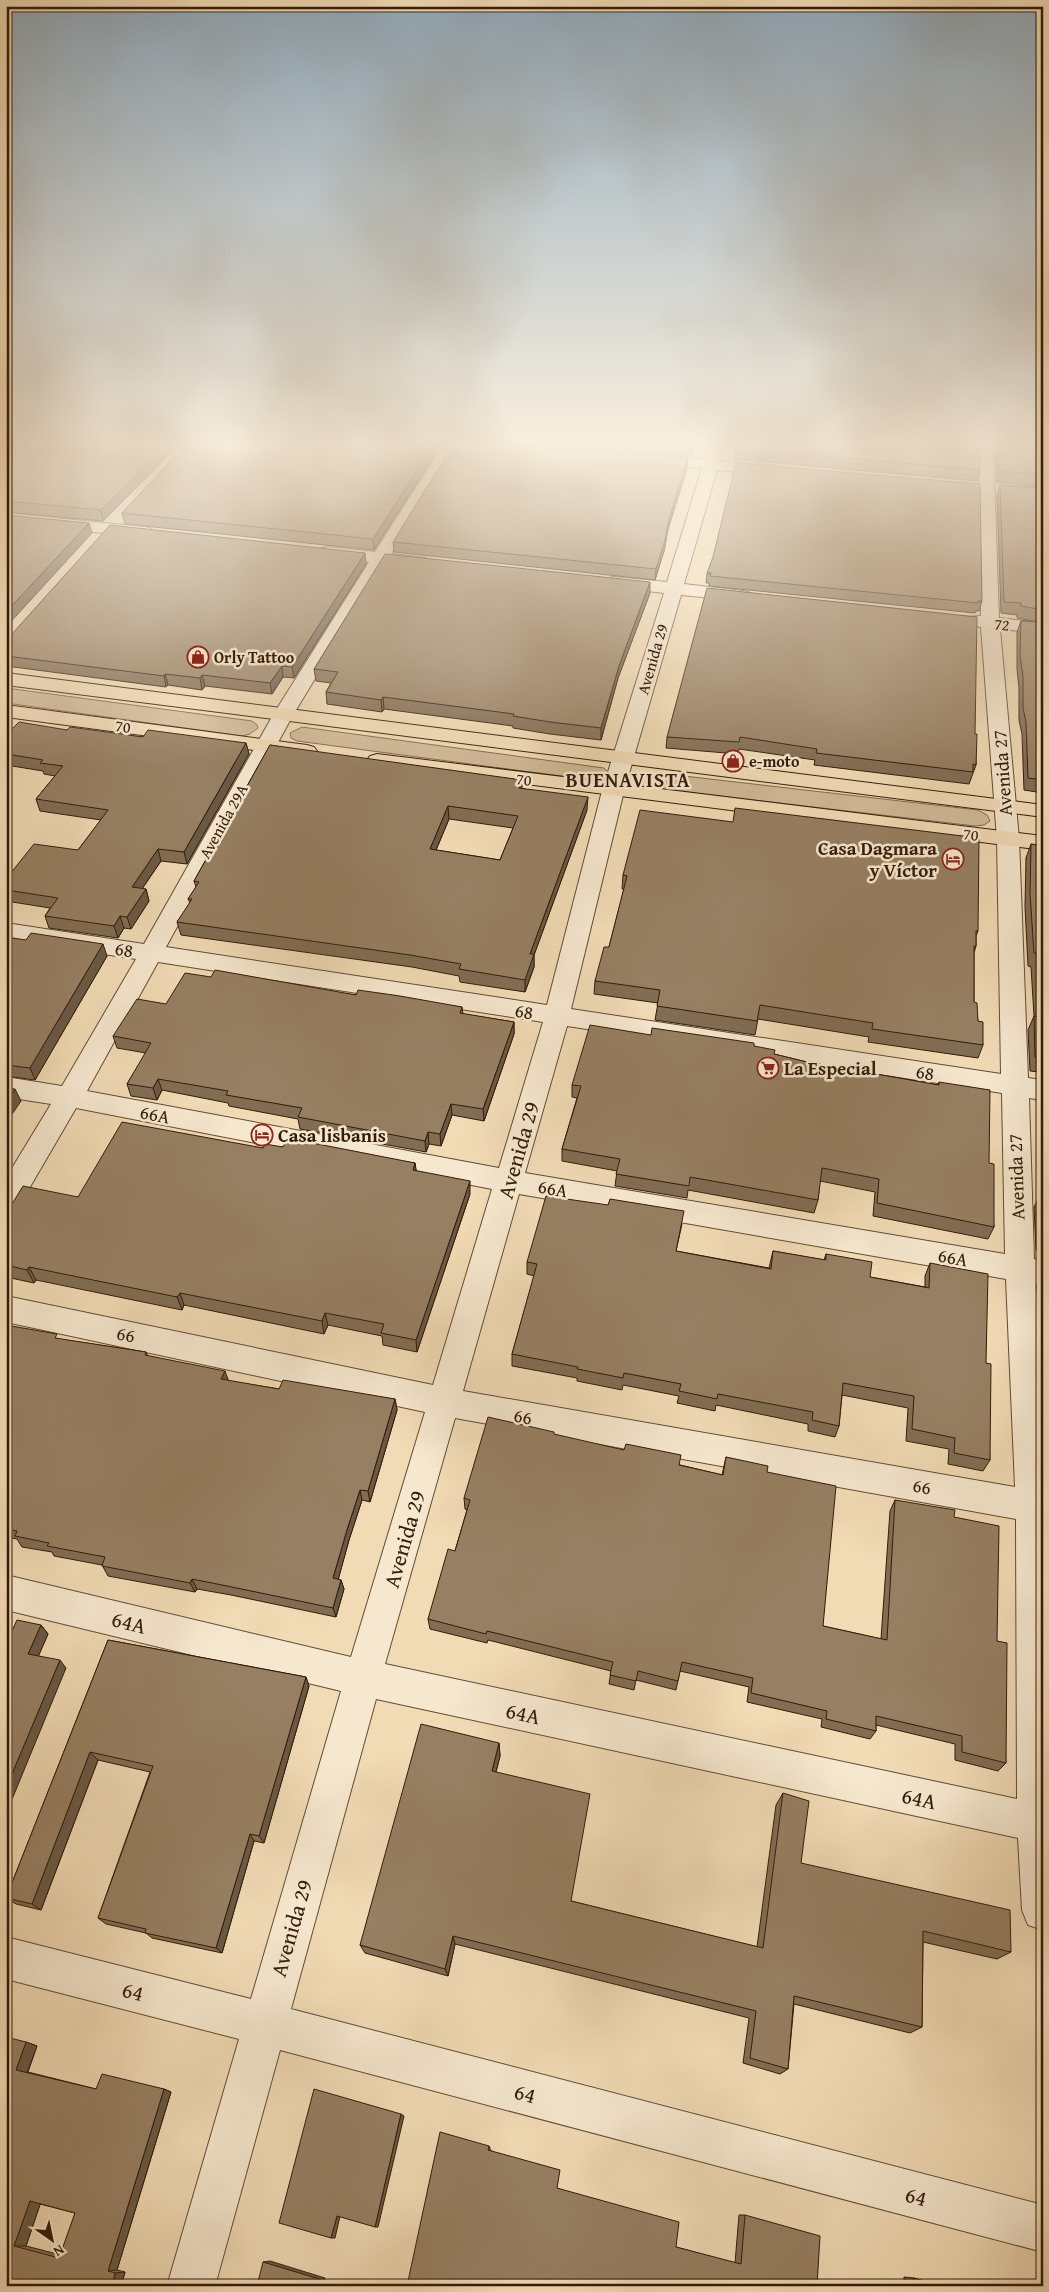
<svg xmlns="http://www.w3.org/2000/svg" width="1049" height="2292" viewBox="0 0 1049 2292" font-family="'Gentium Book Plus',serif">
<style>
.green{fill:#d1ba98;stroke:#826a50}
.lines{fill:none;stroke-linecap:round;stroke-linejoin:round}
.minor-casing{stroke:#624b34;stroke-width:2}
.major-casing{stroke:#331b09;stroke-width:2}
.minor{fill:#f6e8cf;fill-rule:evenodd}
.major{fill:#f1dbb5;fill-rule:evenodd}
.wall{fill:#816d54;stroke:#331b09;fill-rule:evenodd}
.shaded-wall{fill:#695945;stroke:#331b09}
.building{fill:#967f62;stroke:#331b09;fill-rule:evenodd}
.labels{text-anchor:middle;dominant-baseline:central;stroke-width:5;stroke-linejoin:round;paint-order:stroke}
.far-street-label{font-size:16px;fill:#331b09;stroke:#f6e8cf}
.far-poi-label{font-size:16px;font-weight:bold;fill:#331b09;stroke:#f6e8cf;text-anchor:start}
.street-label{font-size:19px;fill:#331b09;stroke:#f6e8cf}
.poi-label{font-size:19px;font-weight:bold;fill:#331b09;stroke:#f6e8cf;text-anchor:start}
.far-district-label{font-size:20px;font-weight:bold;letter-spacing:1px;fill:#331b09;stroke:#f6e8cf}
.near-street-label{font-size:22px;fill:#331b09;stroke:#f6e8cf}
</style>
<rect width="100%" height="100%" fill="#f1dbb5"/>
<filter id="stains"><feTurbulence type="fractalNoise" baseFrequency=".004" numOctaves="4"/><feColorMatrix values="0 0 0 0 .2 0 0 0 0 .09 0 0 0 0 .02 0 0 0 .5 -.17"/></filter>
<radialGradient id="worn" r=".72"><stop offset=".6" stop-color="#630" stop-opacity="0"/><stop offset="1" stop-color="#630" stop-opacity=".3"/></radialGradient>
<g class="green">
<path d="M6,688l246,33 5,4 1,3 -8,6 -8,2 -236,-33z"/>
<path d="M302,727l302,41 3,3 1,5 -10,5 -301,-40 -6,-3 -1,-5z"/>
<path d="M658,773l320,37 9,5 3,6 -6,4 -9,1 -323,-38 -6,-9z"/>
</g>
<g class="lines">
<g class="minor-casing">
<g id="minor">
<path d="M443,445h14l-66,109 35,4 3,4 -3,4 -6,1 -35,-4 -92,152 -127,232 381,58 55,-214 62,-198 -50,-6 -6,-1 -3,-4 3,-4 6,-1 53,5 35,-114 -52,-4 -5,-2 -3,-3 3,-3 5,-2 55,5 5,-14h14l-4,16 51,4 5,2 3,3 -3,3 -5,2 -54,-5 -33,114 59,7 6,1 3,4 -3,4 -6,1 -62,-6 -57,196 -53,218 430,65 -4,-235 -16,-212 -15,-2 -3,-4 3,-4 15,-1 -2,-171h14l6,173 44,5v10l-43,-4 19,210 9,239 15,2v20l-14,-2 5,161 9,2v24l-7,-1 7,109v537l-15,-5 -6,-15 -4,-72 -642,-139 -85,310 752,196v47l-763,-202 -65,236h-48l72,-247 -233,-60v-42l245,62 90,-308 -335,-81v-35l345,82 74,-245 -419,-90v-26l427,89 59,-196 -416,-81 -60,103 -10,3v-36l45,-74 -45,-7v-20l56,9 74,-127 -130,-20v-16l138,21 129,-229 96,-153 -41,-5 -6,-1 -2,-4 2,-4 6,-1 47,5zM158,962l385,60 -44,146 -412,-77zM567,1026l435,67 3,161 -480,-81zM519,1194l487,85 9,208 -552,-96zM455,1418l561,101 1,280 -632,-135z"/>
<path d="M6,513l138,14 6,1 2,4 -2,4 -6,1 -138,-14z"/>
</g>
</g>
<g class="major-casing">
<g id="major">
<path d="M6,673l1037,132v12l-1037,-132z"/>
<path d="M6,705l301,40 7,2 3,4 -3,4 -7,2 -301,-40z"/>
<path d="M377,754l666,82v14l-673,-86 -3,-4 3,-4z"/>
</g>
</g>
<use href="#minor" class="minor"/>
<use href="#major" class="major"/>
</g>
<g class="wall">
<path d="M6,445h172l-75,76 -97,-9z"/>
<path d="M186,445h255l-67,105 -249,-26 -3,-11z"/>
<path d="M560,445h134l-3,11z"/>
<path d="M995,445h48v42l-46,-5z"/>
<path d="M736,448l244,22 -3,11 -243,-22z"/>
<path d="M687,469l-19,60 -4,22 -9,29 -261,-28 -1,-10z"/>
<path d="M1000,485l43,3v305l-19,-3 -2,-56 -3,-14v-32l-2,-19v-37l4,-11 18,1 -22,-4v-3l-16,-2 -4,-117z"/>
<path d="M366,564l-72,114 -11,-1 -11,17 -67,-8 -3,4 -34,-5 -2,2 -160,-21v-30z"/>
<path d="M707,573l275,28 -3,10h-3l-1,2 -266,-27v-3h-3z"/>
<path d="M650,593l-32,85 -17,62 -51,-6 -37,-6v-2l-129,-17 -2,3 -55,-8 -1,-12 5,-9 -15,-2 -2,-12z"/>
<path d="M6,728l61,2 76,7 103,6 3,11 -62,110 -26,-3 -19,28h4l3,12 -18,28 -7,-1 -6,10 -69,-10 -4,-12 5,-8 -44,-7v-22l72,-29 23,-30 -61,-9 -4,-12 19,-23 -11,-2 -1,-3 -37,-6z"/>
<path d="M975,734l1,31 -7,19 -155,-19 1,-5 -76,-11 -1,5 -72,-6 1,-11z"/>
<path d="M270,745l252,43 65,22 -53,145v12l-9,25 -65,-10 -1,-6 -47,-9 -231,-32 -4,-13 13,-19 -2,-4 8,-12 -2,-6zM449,819l64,9 -13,32 -64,-10z"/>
<path d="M1031,844l12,2v233l-4,-1v-6l-9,-1 -2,-41 6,-14 -3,-49 -3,-1 -3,-59 1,-49z"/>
<path d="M623,875l355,56 -2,5v10l-2,7v49l9,43 -5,13 -110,-16 1,-5 -111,-18 -3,16 -100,-15 3,-17 -64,-9 1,-13 14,-34 15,-58h-2z"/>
<path d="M6,937l101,19 -72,124 -29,-4z"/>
<path d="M211,977l145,18 106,12 1,7 51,8v12l-30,87 -32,-6 -11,31 -12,-2 -3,8 -126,-23 -2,-10 -69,-13 -1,-3 -66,-13 -5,10 -26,-4 -4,-12 19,-31 -29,-5 -4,-12z"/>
<path d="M651,1035l103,11 20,8 33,8 131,23 1,-3 50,81 5,64 -6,12 -115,-23 2,-24 -55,-11 -2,19 -4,13 -126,-23 -1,8 -72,-12 2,-15 -55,-10v-12l15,-51 -5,-1v-12z"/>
<path d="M1043,1095v156l-7,-1 -2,-43 7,-13h1l-2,-93z"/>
<path d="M283,1147l132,16 1,8 54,23 -53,158 -34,-7 -1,-9 -54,-11 -4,9 -140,-29 -2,5 -146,-30 -2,3 -28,-6v-63l72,-17 185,-49z"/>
<path d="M682,1224l-6,27 93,17 4,-17 51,9 2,-6 44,23 55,10v-11l5,-13 56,100 4,97 -7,11 -35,-7 1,-15 -43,-8 2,-33 -66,-13 -3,31 -4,11 -27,-6v-7l-92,-19 -1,6 -38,-8 2,-7 -56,-11 -1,5 -45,-9v-3l-65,-12v-12l22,-78 -7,-2v-12z"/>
<path d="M6,1325l53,14 87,13 2,4 80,25 51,8 116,10 2,11 -27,92 -8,-2 -13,40 -11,39 3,1 3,9 -8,28 -105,-22 -34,-6 -2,3 -87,-16 -6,-11 -48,-9 -2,-4 -30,-5 -5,-8 -11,-2z"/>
<path d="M554,1435l168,40 4,-18 41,15 56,154 58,13 9,-128 5,-11 59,17 43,124 9,122 -8,8 -43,-11v-16l-79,-19v6l-6,8 -49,-12 1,-8 -75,-17 2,-15 -69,-16 -4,19 -40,-10 -2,10 -25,-6 2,-13 -123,-31 -1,3 -57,-14 -2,-10 27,-68 12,-41 -2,-1 -1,-11z"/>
<path d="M41,1625l7,9 -10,22 28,12 -57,58h-3v-82z"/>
<path d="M108,1640l198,37 3,9 -45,157 -10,-2 -32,112 -70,-15 -6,-5 -40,-9 -8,-6 52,-146 -52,-12 -57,150 -25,-6 -10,-6z"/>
<path d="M499,1743l1,13 -4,16 75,129 186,46 19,-142 7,-12 18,70 210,89 -14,7 -74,-17 -1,85 -12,6 -116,-29 -6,65 -8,5 -37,-11 6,-45 -294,-74 -7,32 -83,-23 -5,-8z"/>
<path d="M26,2042l11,4 -9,26 68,17h68l7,3 -54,178 8,2 -4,14h-115zM40,2204l35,9 -14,42 -35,-9z"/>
<path d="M489,2146l1,2v2l67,38 119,59 59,16 4,-48h6l72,71h-410z"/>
<path d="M904,2277l10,1 28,8h-38z"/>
</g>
<g class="shaded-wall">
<path d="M166,445h12l-75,76 -2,-11z"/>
<path d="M434,445h7l-67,105 -1,-11z"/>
<path d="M692,445h2l-3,11z"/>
<path d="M688,458l-1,11 -19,60 -4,22 -9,29 1,-11 13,-50z"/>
<path d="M89,523l3,10 -86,94v-15z"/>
<path d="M365,553l1,11 -72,114 -2,-11z"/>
<path d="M650,582v11l-32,85 -17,62v-12l18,-62z"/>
<path d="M282,666l1,11 -11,17 -2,-11z"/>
<path d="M165,674l3,11 -2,2 -2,-11z"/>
<path d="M202,675l3,11 -3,4 -2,-12z"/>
<path d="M383,697l1,12 -2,3 -1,-12z"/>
<path d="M246,743l3,11 -62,110 -3,-12z"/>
<path d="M522,780v12l-3,-4z"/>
<path d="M588,797l-1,13 -53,145v12l-9,25v-12l5,-26z"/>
<path d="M448,806l1,13 -18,43 -1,-13z"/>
<path d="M158,849l3,12 -26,38 -3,-12z"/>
<path d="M146,889l3,12 -18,28 -4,-12z"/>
<path d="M120,916l4,12 -6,10 -4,-12z"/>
<path d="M103,944l4,12 -72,124 -5,-12z"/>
<path d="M514,1022v12l-30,87 -1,-12z"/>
<path d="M158,1079l4,11 -5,10 -4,-12z"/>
<path d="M15,1089l6,12 -15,22v-20z"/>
<path d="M451,1104l1,11 -11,31 -1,-12z"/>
<path d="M428,1132l1,12 -3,8 -1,-11z"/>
<path d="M415,1163l2,13 -4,-6z"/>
<path d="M470,1181v13l-53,158 -1,-12z"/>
<path d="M29,1267l7,13 -2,3 -7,-13z"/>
<path d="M180,1293l4,12 -2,5 -5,-13z"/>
<path d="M325,1313l3,12 -4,9 -2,-13z"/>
<path d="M225,1371l4,11 -8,-3z"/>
<path d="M395,1399l2,11 -27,92 -2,-11z"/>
<path d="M360,1490l2,10 -13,40 -13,48 -3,-10 14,-48z"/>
<path d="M192,1579l5,10 -2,3 -5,-9z"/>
<path d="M341,1580l3,9 -8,28 -3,-9z"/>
<path d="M41,1625l7,9 -12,28 -8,-8z"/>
<path d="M60,1660l6,8 -60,146v-26z"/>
<path d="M306,1677l3,9 -45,157 -5,-7z"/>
<path d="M499,1743l1,13 -7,27 -1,-12z"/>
<path d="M90,1752l8,8 -57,150 -9,-6z"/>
<path d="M250,1834l4,7 -32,112 -6,-5z"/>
<path d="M453,1936l2,8 -7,32 -3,-7z"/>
<path d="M26,2042l11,4 -10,27 -11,-3z"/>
<path d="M164,2089l7,3 -54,178 -9,1z"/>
<path d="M401,2114l3,2 -26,111h-3z"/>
<path d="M30,2201l11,1 -15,44h-12z"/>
<path d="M337,2216h3l-5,22h-4z"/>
<path d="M270,2261l55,17 -2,8h-5l-55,-24z"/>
<path d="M125,2272l-4,14h-9l3,-13z"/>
</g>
<g class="building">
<path d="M6,445h160l-65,65 -95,-9z"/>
<path d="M186,445h248l-61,94 -251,-26z"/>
<path d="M453,445h85l150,13 -19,61 -4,21 -9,29 -263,-27z"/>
<path d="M737,445h243v25l-244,-22z"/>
<path d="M998,445h45v30l-43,-4z"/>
<path d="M736,463l244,21 2,117h-4v2l-268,-27 1,-3h-4l6,-16z"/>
<path d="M1000,485l43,3v122l-22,-4v-3l-17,-1z"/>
<path d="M6,515l83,8 -83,89z"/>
<path d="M110,525l255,28 -73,114 -10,-1 -12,17 -68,-8 -2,3 -35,-4 -1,2 -158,-20v-20l5,-1z"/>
<path d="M385,554l265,28 -31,84 -18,62 -51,-6 -37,-6 1,-2 -131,-17 -2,3 -55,-8 12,-20 -24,-3z"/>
<path d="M707,588l270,29 -2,117h2l-1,31 -3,-1v8l-157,-19 1,-4 -77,-12 -1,5 -72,-5z"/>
<path d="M1021,621l22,1v158l-15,-2 -2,-56 -3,-14v-32l-3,-19z"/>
<path d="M19,722l48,8 3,-3 73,10 5,-7 98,13 -62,109 -26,-3 -26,38 14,2 -19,28 -7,-1 -6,10 -69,-10 13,-18 -52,-8v-11l28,-35 44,6 30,-40 -72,-11 27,-33 -23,-3 3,-3 -37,-6v-26l6,1z"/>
<path d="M270,745l252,35 -3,8 69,9 -58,157h4l-9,26 -66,-11 2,-5 -51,-9 -233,-33 15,-23h-4l11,-17 -5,-1zM448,806l70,10 -18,44 -70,-11z"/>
<path d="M735,808l244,30 -1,93h-2v15h-2v56l3,1 1,18 5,1v23l-111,-16 1,-6 -113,-18 -3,16 -100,-15 3,-16 -65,-9 9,-34h5l18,-71 -4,-1 17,-65 93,12z"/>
<path d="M1031,844l12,2v212l-8,-1 -1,-41 6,1 -3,-64h-3l-4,-60z"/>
<path d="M31,933l72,11 -73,124 -24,-3v-128l20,3z"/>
<path d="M215,970l141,25 2,-5 42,6 62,11 -2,6 54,9 -31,87 -32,-5 -11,30 -12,-2 -3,9 -127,-24 4,-9 -76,-13 2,-4 -70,-12 -5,9 -26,-4 24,-41 -38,-7 24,-37 29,5 19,-31 26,4z"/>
<path d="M590,1025l61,10 1,-7 102,15v3l21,4 -1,4 33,8 132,23v-3l51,8 -1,73 5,1v63l-117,-24 2,-24 -57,-11 -4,32 -128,-23 -1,9 -73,-12 4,-15 -58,-10 19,-63 -9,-1z"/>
<path d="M6,1088l9,1 -9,14z"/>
<path d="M122,1122l141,26 2,-4 18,3 4,-9 128,25 -2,7 57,11 -54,159 -35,-7 3,-9 -59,-11 -3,8 -142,-28 -3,4 -148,-30 -2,3 -21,-5v-51l17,-28 55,11z"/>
<path d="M1041,1194h2v43h-1z"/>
<path d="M546,1196l62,9 2,-6 74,12 -8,40 95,18 2,-18 53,9v-6l46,8 -2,15 59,11 1,-25 58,11 -2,89 5,1 -1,96 -36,-7 1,-15 -43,-9 2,-33 -71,-13 -4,43 -27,-6 1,-8 -95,-18 -1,5 -38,-8 2,-7 -57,-11 -1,5 -46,-9 1,-2 -66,-13 25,-90 -10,-2z"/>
<path d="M6,1325l51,9 -2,4 91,14 -1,3 80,16 -4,8 58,10 4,-9 112,19 -27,92 -8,-1 -13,40 -14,48 8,2 -8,28 -106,-22 -35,-7 -2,4 -88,-17 3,-9 -58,-11 2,-3 -34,-7 2,-5 -11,-2z"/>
<path d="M488,1417l66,15v2l70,16 2,-6 55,11 -2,10 44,10 3,-18 42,9 -1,6 69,14 -13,140 64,14 8,-140 60,10 -1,7 45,9 -2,115 10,2 -1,120 -44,-11v-16l-86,-20v15l-50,-12 1,-8 -76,-18 2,-15 -71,-16 -4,19 -40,-10 -2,10 -26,-6 3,-13 -126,-31 -1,3 -58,-15 20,-70 7,2 15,-51 -6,-2z"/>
<path d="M17,1620l24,5 -13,29 32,6 -54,128v-55l5,-12 -5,-1v-76z"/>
<path d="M108,1640l198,37 -47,159 -9,-2 -34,114 -71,-15 1,-4 -48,-11 55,-152 -63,-14 -58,152 -26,-6z"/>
<path d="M421,1724l78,19 -7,28 98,23 -19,107 192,47 20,-155 26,8 -8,62 209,47 1,42 -88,-21 -1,96 -128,-31 -6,73 -38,-11 6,-47 -303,-75 -8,33 -85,-24z"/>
<path d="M6,2037l20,5 -10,28 80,19 6,-15 62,15 -56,182 7,2 -3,13h-106zM30,2201l45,12 -16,45 -45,-12z"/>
<path d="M314,2089l87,25 -26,113 -38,-11 -6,22 -52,-15z"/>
<path d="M440,2132l49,14 -1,4 72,20 -3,18 122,34 -3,25 65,17 4,-49 75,21 -3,50h-410z"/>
<path d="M263,2262l56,17 -1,7h-61z"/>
<path d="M914,2278l28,8h-28z"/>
</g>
<linearGradient id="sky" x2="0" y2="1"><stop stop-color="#91aabc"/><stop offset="0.58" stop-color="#f9efde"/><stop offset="1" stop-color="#f9efde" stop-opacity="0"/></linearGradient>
<rect width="1049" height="766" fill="url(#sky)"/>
<defs>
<g id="shop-ring" transform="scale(1.125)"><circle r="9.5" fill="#f6e8cf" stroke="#8f2418" stroke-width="1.5"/><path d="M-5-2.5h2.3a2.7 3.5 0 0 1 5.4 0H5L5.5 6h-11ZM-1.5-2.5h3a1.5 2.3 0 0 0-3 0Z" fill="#8f2418"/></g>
<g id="hotel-ring" transform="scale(1.125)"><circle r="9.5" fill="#f6e8cf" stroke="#8f2418" stroke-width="1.5"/><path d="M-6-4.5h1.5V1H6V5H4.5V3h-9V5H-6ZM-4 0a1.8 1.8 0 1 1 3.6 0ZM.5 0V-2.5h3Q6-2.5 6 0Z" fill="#8f2418"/></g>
<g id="supermarket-ring" transform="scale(1.125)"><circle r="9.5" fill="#f6e8cf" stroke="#8f2418" stroke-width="1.5"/><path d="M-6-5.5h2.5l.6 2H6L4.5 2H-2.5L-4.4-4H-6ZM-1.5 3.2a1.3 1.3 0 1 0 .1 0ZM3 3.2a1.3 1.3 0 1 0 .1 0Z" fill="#8f2418"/></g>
</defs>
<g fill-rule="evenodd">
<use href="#shop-ring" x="198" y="657"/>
<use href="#shop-ring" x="733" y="761"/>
<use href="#hotel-ring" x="953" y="859"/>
<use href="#supermarket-ring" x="768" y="1068"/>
<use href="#hotel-ring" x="262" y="1135"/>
</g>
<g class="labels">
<g class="far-street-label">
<text transform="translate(1002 624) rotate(6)">72</text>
<text transform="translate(652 659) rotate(-74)">Avenida 29</text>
<text transform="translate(123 726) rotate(8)">70</text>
<text transform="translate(524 779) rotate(7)">70</text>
<text transform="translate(223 821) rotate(-61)">Avenida 29A</text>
<text transform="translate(971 834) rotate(7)">70</text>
</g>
<g class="far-poi-label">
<text x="214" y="657">Orly Tattoo</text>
<text x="749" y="761">e-moto</text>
</g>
<g class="street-label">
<text transform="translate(1002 773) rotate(-94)">Avenida 27</text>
<text transform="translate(124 949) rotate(9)">68</text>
<text transform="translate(524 1011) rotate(9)">68</text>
<text transform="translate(925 1072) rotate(9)">68</text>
<text transform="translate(155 1114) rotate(11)">66A</text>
<text transform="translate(1016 1177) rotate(-92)">Avenida 27</text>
<text transform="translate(553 1188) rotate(10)">66A</text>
<text transform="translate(953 1257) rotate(10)">66A</text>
<text transform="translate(126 1334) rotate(12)">66</text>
<text transform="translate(523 1416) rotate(10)">66</text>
<text transform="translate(922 1486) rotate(10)">66</text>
</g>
<g class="poi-label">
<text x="937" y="848" text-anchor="end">Casa Dagmara<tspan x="937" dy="22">y Víctor</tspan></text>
<text x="784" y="1068">La Especial</text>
<text x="278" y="1135">Casa lisbanis</text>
</g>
<g class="far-district-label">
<text x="628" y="779">BUENAVISTA</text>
</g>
<g class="near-street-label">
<text transform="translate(518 1150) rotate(-74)">Avenida 29</text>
<text transform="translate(404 1539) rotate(-74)">Avenida 29</text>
<text transform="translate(129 1622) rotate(14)">64A</text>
<text transform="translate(523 1713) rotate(12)">64A</text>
<text transform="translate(919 1798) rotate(12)">64A</text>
<text transform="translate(291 1928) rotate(-74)">Avenida 29</text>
<text transform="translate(133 1991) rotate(14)">64</text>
<text transform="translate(525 2093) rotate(15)">64</text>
<text transform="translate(916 2196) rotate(15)">64</text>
</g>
</g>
<rect width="1049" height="2292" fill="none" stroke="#f1dbb5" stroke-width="25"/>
<rect x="8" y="8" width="1034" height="2277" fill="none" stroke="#331b09" stroke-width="2.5"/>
<rect x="12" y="12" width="1024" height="2267" fill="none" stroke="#331b09"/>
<g transform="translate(52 2240) rotate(147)" stroke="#f6e8cf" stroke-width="4" paint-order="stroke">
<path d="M0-4L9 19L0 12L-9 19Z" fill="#331b09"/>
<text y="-8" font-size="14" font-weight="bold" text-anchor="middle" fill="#331b09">N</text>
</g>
<rect width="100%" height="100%" filter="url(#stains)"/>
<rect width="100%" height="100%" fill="url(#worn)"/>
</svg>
